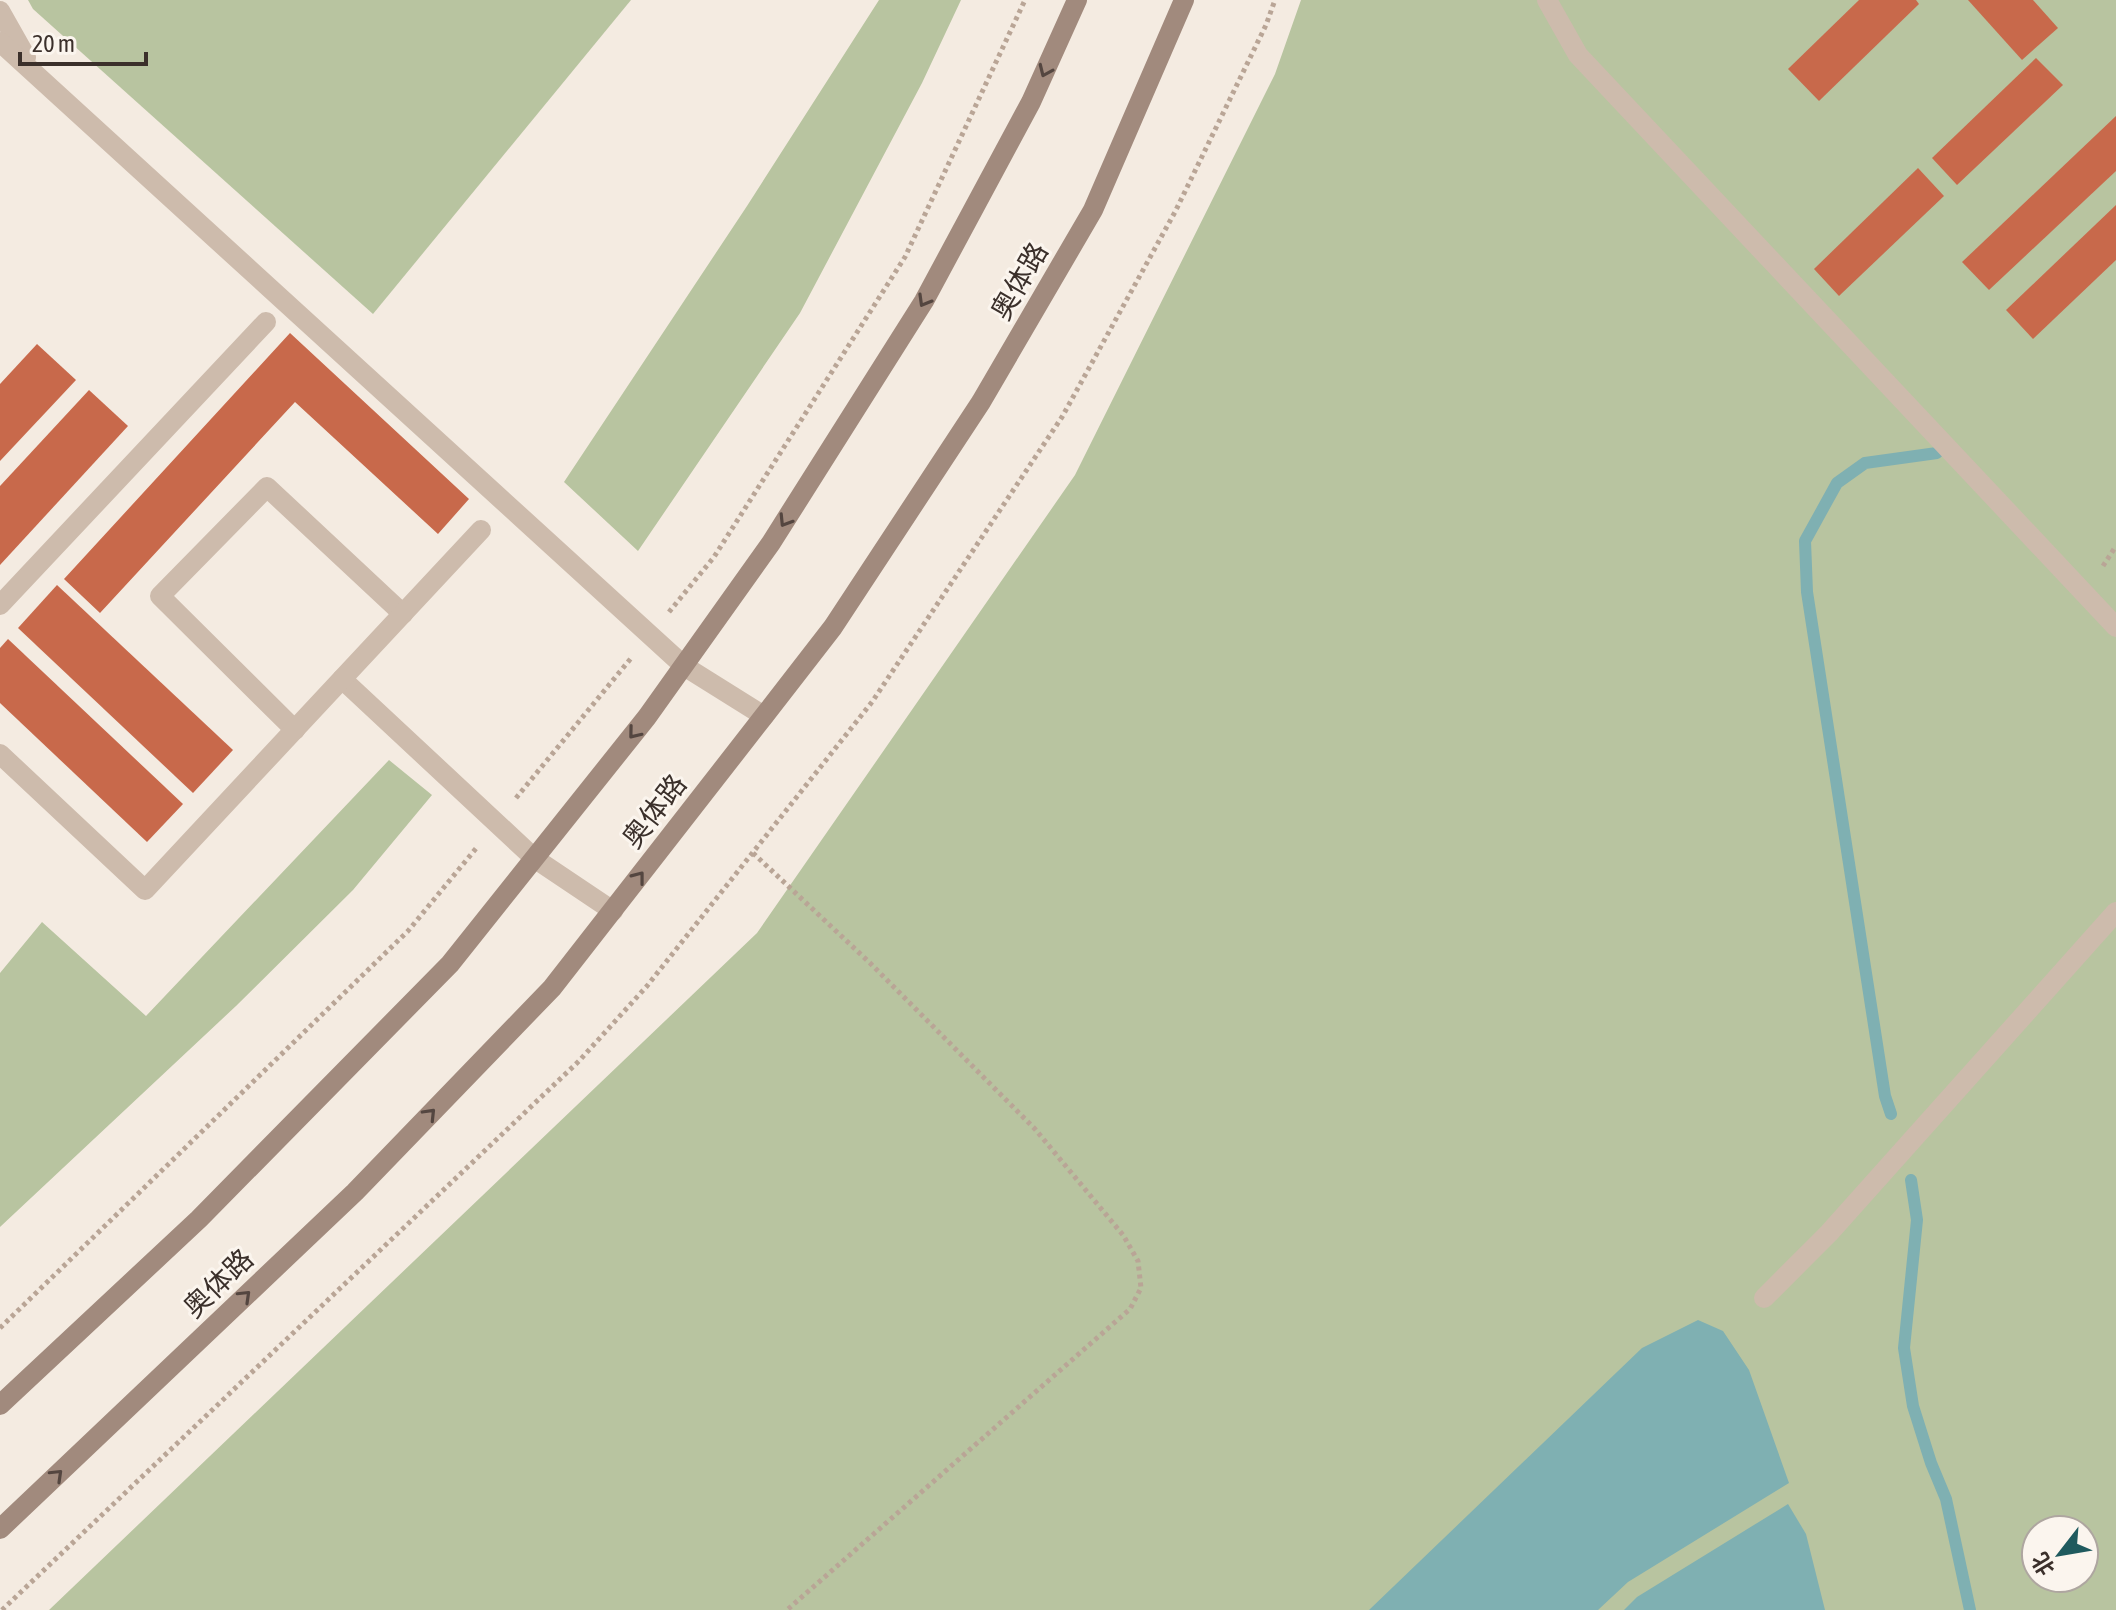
<svg xmlns="http://www.w3.org/2000/svg" width="2116" height="1610" viewBox="0 0 2116 1610" font-family="'Asap Condensed','Noto Sans SC',sans-serif">
<style>
.green{fill:#b8c4a0;fill-rule:evenodd}
.water{fill:#7fb0b2}
.lines{fill:none;stroke-linecap:round;stroke-linejoin:round}
.stream{stroke:#7fb0b2;stroke-width:12}
.building{fill:#c8694b}
.path{stroke:#b9a596;stroke-width:5;stroke-dasharray:4 4;stroke-linecap:butt}
.lane{stroke:#cdbbac;stroke-width:20}
.secondary{stroke:#a18a7d;stroke-width:20}
.oneway{stroke:#544640}
.labels{text-anchor:middle;dominant-baseline:central;stroke-width:6;stroke-linejoin:round;paint-order:stroke}
.street-label{font-size:28px;fill:#3b302b;stroke:#fbf5ee}
</style>
<rect width="100%" height="100%" fill="#f4ebe1"/>
<g class="green">
<path d="M28,0h603l-258,314 -340,-305z"/>
<path d="M879,0h82l-39,83 -122,230 -162,238 -74,-69 183,-276z"/>
<path d="M1301,0h815v1610h-2067l708,-677 318,-458 200,-401zM2036,1530h48v48h-48z"/>
<path d="M389,760l43,35 -79,95 -117,116 -236,221v-254l42,-51 104,94z"/>
</g>
<g class="water">
<path d="M1698,1320l25,11 26,39 40,113 -161,99 -30,28h-229l273,-262z"/>
<path d="M1788,1504l18,30 19,76h-201l13,-13z"/>
</g>
<g class="lines">
<g class="stream">
<path d="M1891,1114l-6,-18 -78,-504 -2,-51 32,-58 28,-20 72,-10"/>
<path d="M1911,1180l6,40 -13,128 9,58 18,57 15,36 24,111"/>
</g>
</g>
<g class="building">
<path d="M1859,0h57l3,4 -100,97 -31,-32z"/>
<path d="M1968,0h65l25,28 -36,32z"/>
<path d="M2036,58l27,27 -106,100 -25,-27z"/>
<path d="M2116,116v55l-127,119 -27,-28z"/>
<path d="M1918,168l26,28 -105,100 -25,-27z"/>
<path d="M2116,205v55l-83,79 -27,-29z"/>
<path d="M290,333l179,166 -31,35 -143,-132 -195,211 -36,-34z"/>
<path d="M37,344l39,36 -76,81v-77z"/>
<path d="M89,390l39,36 -128,139v-79z"/>
<path d="M57,585l176,165 -40,43 -175,-165z"/>
<path d="M8,639l175,165 -36,38 -147,-139v-55z"/>
</g>
<g class="lines">
<g class="path">
<path d="M2103,566l13,-20"/>
<path d="M669,612l45,-55 191,-300 120,-257"/>
<path d="M516,798l116,-141"/>
<path d="M753,853l117,110 165,166 88,106 15,26 3,27 -11,21 -343,301"/>
<path d="M0,1328l408,-397 70,-85"/>
<path d="M2,1610l577,-549 68,-75 225,-284 190,-285 113,-205 91,-187 9,-25"/>
</g>
<g class="lane">
<path d="M1547,0l31,55 538,572"/>
<path d="M0,11l26,46"/>
<path d="M0,42l684,624 80,50"/>
<path d="M0,605l266,-283"/>
<path d="M342,679l192,179 79,53"/>
<path d="M295,730l-135,-134 107,-109 136,127"/>
<path d="M0,754l145,136 336,-360"/>
<path d="M1764,1298l65,-65 287,-321"/>
</g>
<g class="secondary">
<path d="M0,1405l199,-186 251,-255 197,-247 124,-174 153,-242 107,-199 46,-102"/>
<path d="M0,1529l355,-337 197,-204 212,-272 69,-89 148,-225 112,-192 91,-210"/>
</g>
</g>
<defs><path id="oneway-chevron" d="M-2-3.5L2.5 0L-2 3.5" fill="none" stroke-width="1.6" stroke-linecap="round" stroke-linejoin="round" transform="scale(2)"/></defs>
<g class="oneway">
<use href="#oneway-chevron" transform="translate(1045 71) rotate(114)"/>
<use href="#oneway-chevron" transform="translate(924 301) rotate(120)"/>
<use href="#oneway-chevron" transform="translate(785 521) rotate(122)"/>
<use href="#oneway-chevron" transform="translate(634 733) rotate(129)"/>
<use href="#oneway-chevron" transform="translate(639 877) rotate(-52)"/>
<use href="#oneway-chevron" transform="translate(430 1114) rotate(-46)"/>
<use href="#oneway-chevron" transform="translate(245 1296) rotate(-44)"/>
<use href="#oneway-chevron" transform="translate(57 1475) rotate(-44)"/>
</g>
<g class="labels">
<g class="street-label">
<text transform="translate(1019 281) rotate(-60)">奥体路</text>
<text transform="translate(654 811) rotate(-52)">奥体路</text>
<text transform="translate(218 1283) rotate(-44)">奥体路</text>
</g>
</g>
<g transform="translate(2060 1554) rotate(239)"><circle r="38" fill="#fbf5ee" stroke="#aea6a0" stroke-width="2"/>
<path d="M0-6L14 30L0 20L-14 30Z" fill="#1f5a5e"/>
<text y="-12" font-size="22" font-weight="bold" text-anchor="middle" fill="#3b302b">北</text>
</g>
<path d="M20 52v12h126v-12" fill="none" stroke="#3b302b" stroke-width="4"/>
<text x="32" y="52" font-size="24" fill="#3b302b" stroke="#fbf5ee" stroke-width="6" paint-order="stroke">20 m</text>
</svg>
